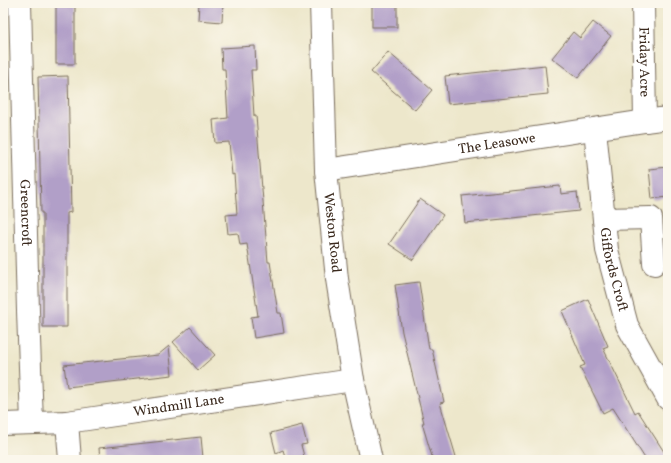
<svg xmlns="http://www.w3.org/2000/svg" width="671" height="463" viewBox="0 0 671 463" font-family="Vollkorn,serif">
<style>
.building{fill:#b19fc8}
.lines{fill:none;stroke-linecap:round;stroke-linejoin:round}
.minor-casing{stroke:#796c5b;stroke-width:24}
.minor{stroke:#fff;stroke-width:22}
.labels{text-anchor:middle;dominant-baseline:central;stroke-width:3;stroke-linejoin:round;paint-order:stroke}
.street-label{font-size:14px;fill:#3b2a1e;stroke:#fbf7ec}
</style>
<rect width="100%" height="100%" fill="#fbf7ec"/>
<filter id="ink" filterUnits="userSpaceOnUse"><feTurbulence type="fractalNoise" baseFrequency=".025" numOctaves="2"/><feDisplacementMap in="SourceGraphic" scale="8" xChannelSelector="R" yChannelSelector="G"/><feConvolveMatrix kernelMatrix="1 2 1 2 8 2 1 2 1" color-interpolation-filters="sRGB"/></filter>
<filter id="wash" filterUnits="userSpaceOnUse"><feTurbulence type="fractalNoise" baseFrequency=".012" numOctaves="4" result="noise"/><feDisplacementMap in="SourceGraphic" scale="16" xChannelSelector="R" yChannelSelector="G"/><feGaussianBlur stdDeviation="0.9" result="paint"/><feColorMatrix in="noise" values="0 0 0 0 0 0 0 0 0 0 0 0 0 0 0 0 0 1.4 0 .05"/><feComposite in="paint" operator="in"/></filter>
<g filter="url(#wash)">
<rect width="100%" height="100%" fill="#ede7cb"/>
<g id="blocks">
<g class="building">
<rect x="56" y="3" width="19" height="61"/>
<path d="M199,3h24l-1,19 -24,-2z"/>
<rect x="372" y="3" width="25" height="24"/>
<path d="M593,22l18,14 -33,42 -26,-20 21,-26 7,6z"/>
<path d="M255,46l1,24h-5l3,46h2l12,146h2l8,51h3l3,20 -30,5 -3,-21 7,-1 -11,-72 -7,1 -2,-12 -10,1 -2,-19 11,-1 -3,-40 -2,1 -3,-33 -14,1 -2,-23 15,-2 -3,-49h-3l-1,-21z"/>
<path d="M388,52l44,38 -17,20 -44,-38z"/>
<path d="M545,65l3,29 -100,10 -3,-28z"/>
<path d="M68,76l3,136 -4,1v114h-24v-114h-2l-3,-136z"/>
<path d="M668,167v30l-16,2 -3,-30z"/>
<path d="M560,186l1,8 16,-2 2,19 -114,12 -3,-27z"/>
<path d="M420,199l23,16 -30,45 -24,-16z"/>
<path d="M419,282l10,67h3l12,53 -4,1 17,57h-24l-11,-37h2l-22,-91 -7,-47z"/>
<path d="M588,299l20,47 -5,2 32,65 3,-2 30,47v2h-22l-33,-52 -10,5 -23,-46 5,-2 -23,-54z"/>
<path d="M190,327l25,28 -17,15 -25,-28z"/>
<path d="M169,346l3,29 -105,12 -3,-22 94,-10z"/>
<path d="M302,425l5,19 -6,1 4,15h-19l-3,-10 -7,3 -5,-20z"/>
<path d="M201,437l2,21 -21,2h-82l-1,-12z"/>
</g>
</g>
</g>
<g filter="url(#ink)">
<use href="#blocks" fill-opacity="0" stroke="#796c5b" stroke-width="1"/>
<g class="lines">
<g class="minor-casing">
<g id="minor">
<path id="s1" d="M20,3l8,308 4,112"/>
<path id="s2" d="M321,3l5,167 11,109 16,101 18,80"/>
<path id="s3" d="M643,3l2,118"/>
<path id="s4" d="M595,129l12,121 20,75 41,74"/>
<path id="s5" d="M326,170l319,-49 23,-3"/>
<path d="M604,219l47,-1 3,46"/>
<path d="M67,422l3,38"/>
<path id="s6" d="M3,424l64,-2 286,-42"/>
</g>
</g>
<use href="#minor" class="minor"/>
</g>
</g>
<g class="labels">
<g class="street-label">
<text stroke="none"><textPath href="#s3" startOffset="59">Friday Acre</textPath></text>
<text stroke="none"><textPath href="#s5" startOffset="173">The Leasowe</textPath></text>
<text stroke="none"><textPath href="#s1" startOffset="210">Greencroft</textPath></text>
<text stroke="none"><textPath href="#s2" startOffset="230">Weston Road</textPath></text>
<text stroke="none"><textPath href="#s4" startOffset="142">Giffords Croft</textPath></text>
<text stroke="none"><textPath href="#s6" startOffset="177">Windmill Lane</textPath></text>
</g>
</g>
<rect width="671" height="463" fill="none" stroke="#fbf7ec" stroke-width="16"/>
</svg>
